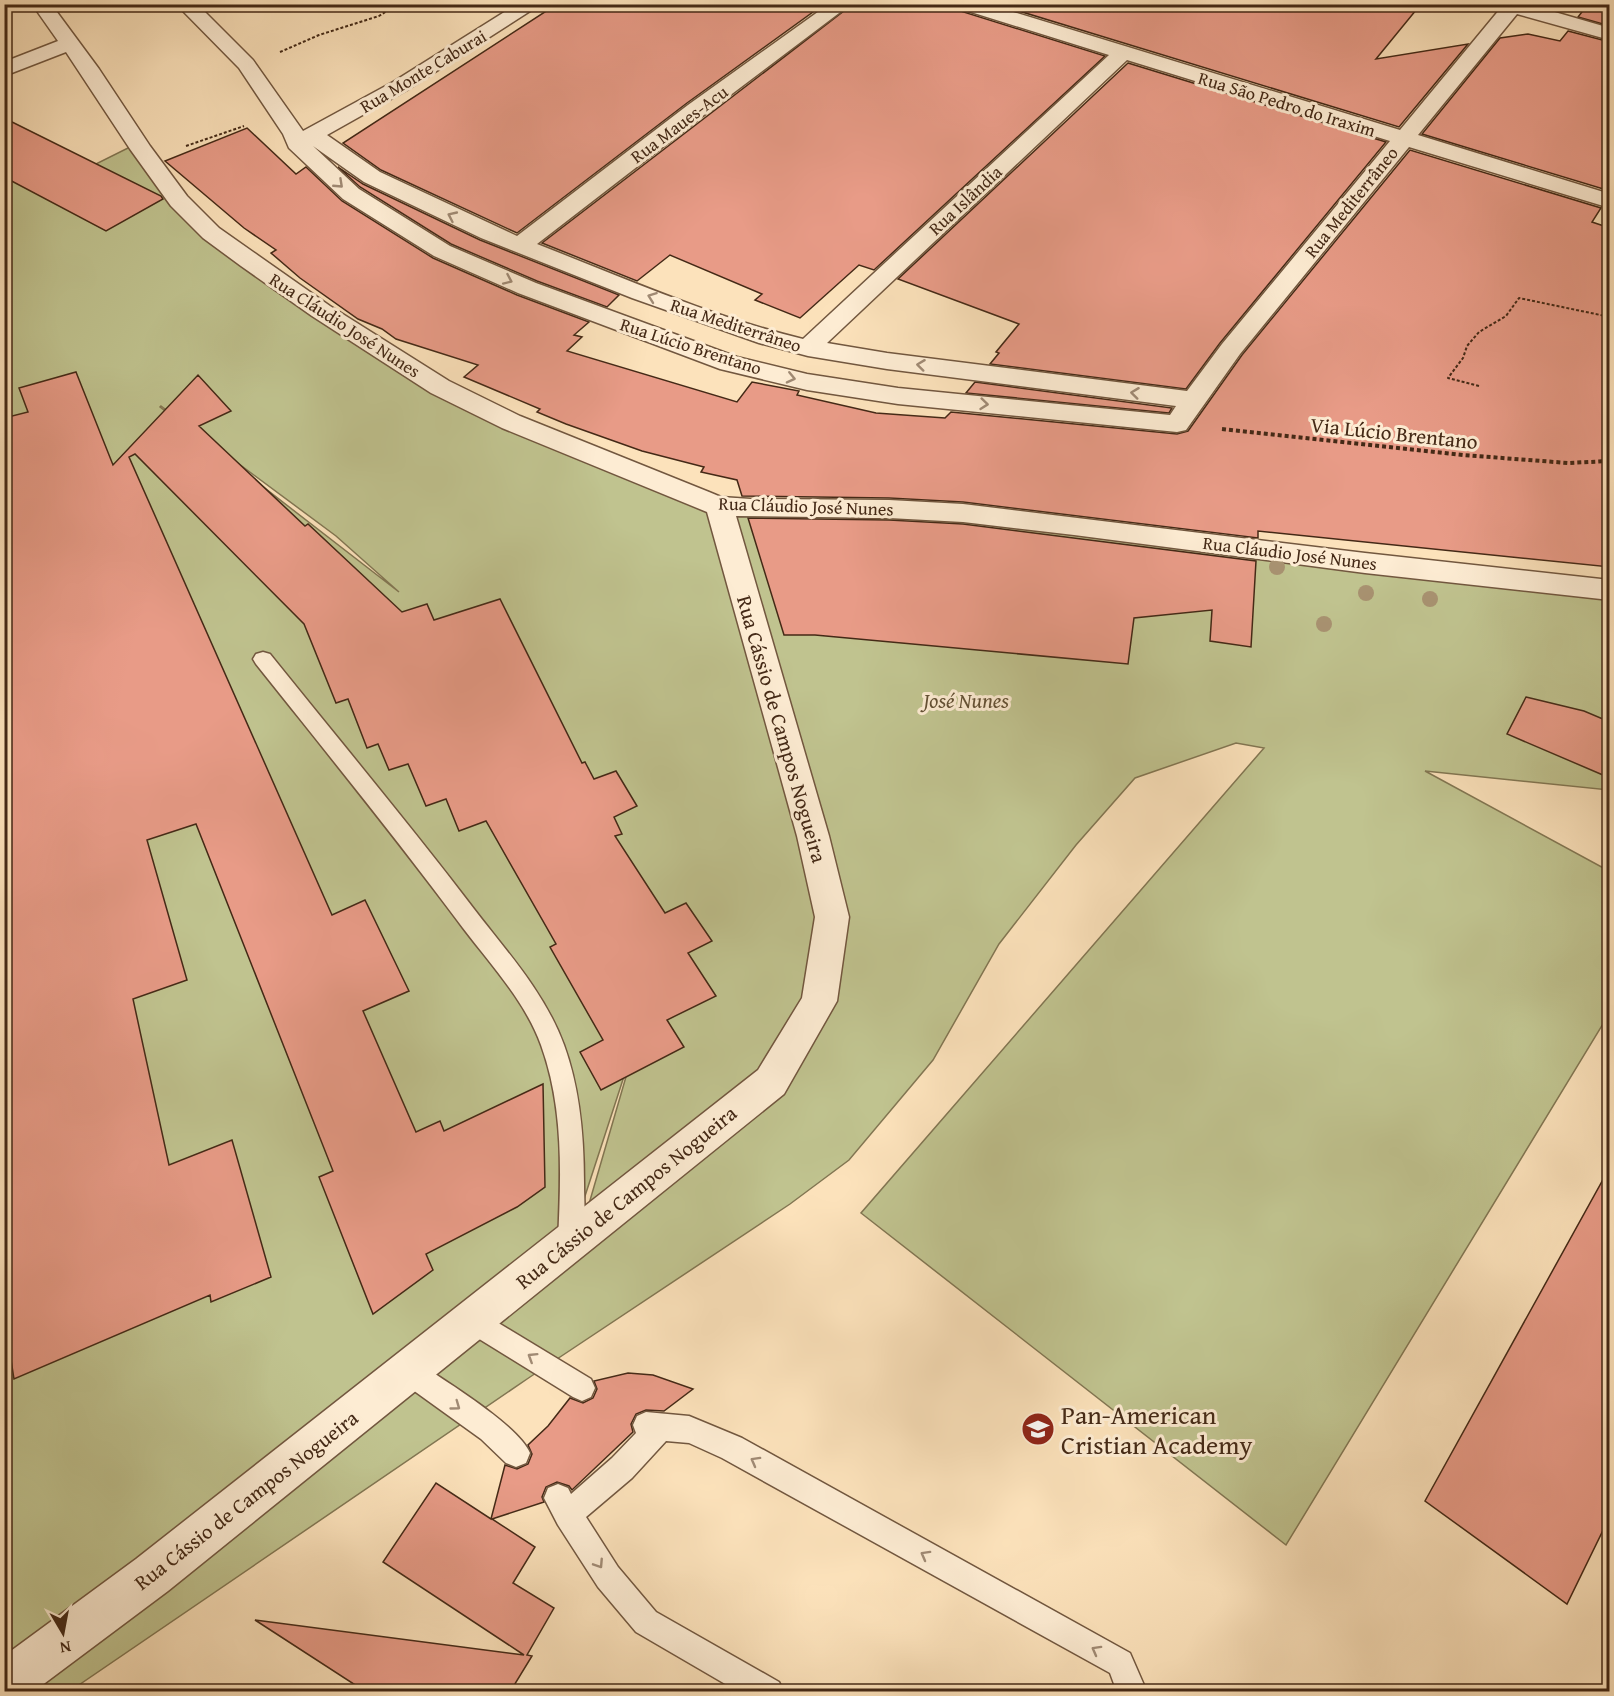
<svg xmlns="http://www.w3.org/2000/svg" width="1614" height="1696" viewBox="0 0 1614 1696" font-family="'Gentium Book Plus',serif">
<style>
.green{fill:#c0c38f;stroke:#827652;stroke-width:1.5;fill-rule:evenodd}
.building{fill:#e89b87;stroke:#442916;stroke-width:1.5}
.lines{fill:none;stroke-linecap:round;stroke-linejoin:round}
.service-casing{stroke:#72573f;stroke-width:3}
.minor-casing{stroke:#72573f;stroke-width:3}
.path-far1{stroke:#442916;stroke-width:2;stroke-dasharray:3 2;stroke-linecap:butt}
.path{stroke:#442916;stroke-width:4;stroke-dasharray:4 3;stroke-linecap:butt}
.service{fill:#fdecd3;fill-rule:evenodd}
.minor{fill:#fdecd3;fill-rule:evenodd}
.tree{fill:#a89271}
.oneway{stroke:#a08a74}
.labels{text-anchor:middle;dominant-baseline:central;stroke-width:6;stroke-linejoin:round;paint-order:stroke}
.far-street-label{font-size:18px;fill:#442916;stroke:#fdecd3}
.street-label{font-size:21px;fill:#442916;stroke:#fdecd3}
.park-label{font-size:21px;font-style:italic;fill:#635034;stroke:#fdecd3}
.near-poi-label{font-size:26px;fill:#442916;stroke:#fdecd3;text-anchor:start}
</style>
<rect width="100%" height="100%" fill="#fce2bb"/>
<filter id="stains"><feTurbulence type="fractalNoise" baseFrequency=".00333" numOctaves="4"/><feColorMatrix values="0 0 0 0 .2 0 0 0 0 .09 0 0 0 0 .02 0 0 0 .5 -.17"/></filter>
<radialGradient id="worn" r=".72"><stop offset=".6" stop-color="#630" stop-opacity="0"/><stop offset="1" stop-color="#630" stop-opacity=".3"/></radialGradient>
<g class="green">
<path d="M136,144l44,60 246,176 291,127 109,408 -14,83 -47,79 -181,144 60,-206 -74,227 -565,430v-1505l51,17zM161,406l175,130 63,56 -239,-185z"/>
<path d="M727,514l218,5 664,77v194l-184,-19 184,100v143l-323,531 -425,-332 403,-465 -28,-5 -101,35 -59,67 -77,99 -66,116 -84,100 -59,44 -260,173 -460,314 -63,1 771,-608 62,-169z"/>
</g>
<g class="building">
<path d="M557,4h267l-137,99 -170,130 -136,-63 -38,-27z"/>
<path d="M853,4h101l3,6 148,46 -231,214 -15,-5 -59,53 -45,-18 7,-6 -92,-39 -33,26 -95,-38z"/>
<path d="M996,4h425l-45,55 92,-15 -69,83z"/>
<path d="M1588,4h22v22l-32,-9z"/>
<path d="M1568,31l42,11v149l-188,-57 78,-96 28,-4 32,7z"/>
<path d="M1128,63l258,79 -166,201 -34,46 -196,-25 9,-11 -3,-1 23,-28 -121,-45z"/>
<path d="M4,118l157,78 2,3 -57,32 -102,-54z"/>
<path d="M247,128l49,46 10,-7 36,34 91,57 84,37 72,27 -15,13 8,2 -15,14 170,51 15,-20 47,9 -2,4 79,18 69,5 6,-6 226,22 11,-3 54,-76 168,-205 191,58 -9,14 18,6v339l-352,-36v7l-295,-36 -74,-4 -147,-2 -5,-16 -36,-8 3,-5 -62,-16 -76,-27 -29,-12 3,-3 -76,-32 14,-12 -82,-26 -14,-10 -24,-10 -58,-41 -29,-25 5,-3 -32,-22 -79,-67z"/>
<path d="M338,167l25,17 117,56 139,55 -12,12 -70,-26 -86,-37 -91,-57z"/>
<path d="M76,372l37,93 85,-90 33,36 -32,15 106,100 3,-2 94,88 25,-8 7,16 66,-21 82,164 3,-1 9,17 22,-8 21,35 -23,11 8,17 -7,2 50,77 21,-10 26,38 -24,12 28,43 -49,24 17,27 -83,43 -21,-38 23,-12 -53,-93 6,-3 -70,-123 -27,10 -13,-32 -20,7 -18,-42 -19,6 -11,-26 -11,4 -19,-49 -12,4 -32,-79 -169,-170 -6,3 203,458 33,-15 44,91 -46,20 53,121 24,-11 4,10 99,-47 2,103 -28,20 -91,47 7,16 -60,44 -54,-137 14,-6 -137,-347 -49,16 40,140 -54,19 36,166 63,-25 39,137 -60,25 -1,-7 -196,84 -10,-64v-897l24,-6 -9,-24z"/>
<path d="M975,382l197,26 -3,5 -203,-20z"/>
<path d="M748,518l141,2 74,4 293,37 -5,86 -41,-6 2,-31 -78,8 -6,46 -313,-29h-31z"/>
<path d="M1526,697l58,14 26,11v56l-103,-44z"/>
<path d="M1610,1167v349l-43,88 -142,-103z"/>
<path d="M628,1373l25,2 40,14 -29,22 -18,-1 -10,4 -5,10 2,8 -61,58 -3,-4 -12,-4 -11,5 -4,10 2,5 -52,17 43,28 -22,36 41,25 -27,47 5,1 -22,36h-144l-111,-72 269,35 -141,-93 53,-79 55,36 14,-54 12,4 11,-5 4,-10 -4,-9 20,-19 22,-28 13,5 10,-5 4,-9 -3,-8z"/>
</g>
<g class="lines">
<g class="service-casing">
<g id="service">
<path d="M263,652l7,2c68,85 138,168 204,255 33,43 71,84 90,136 16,44 20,91 20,138 0,21 3,48 -5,67l-9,4 -9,-4 -3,-8c3,-66 6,-134 -17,-197 -16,-44 -50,-80 -78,-117 -67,-90 -137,-176 -207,-264l-3,-5 3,-5z"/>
<path d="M472,1307l119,72 4,9 -4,9 -9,4 -9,-4 -110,-68 -4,-9 4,-9z"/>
<path d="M408,1358l9,4c28,19 101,63 113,91l-4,10 -10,4 -10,-4 -25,-24 -82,-59 -4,-9 4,-9z"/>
<path d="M646,1412l43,4 53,22 388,215 17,39h-30l-7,-19 -388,-215 -33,-15 -23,-2 -34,37 -46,39 32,50 38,45 123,70 5,10h-45l-103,-60 -38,-45 -40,-62 -14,-27 4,-10 10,-4 10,4 3,6 41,-36 24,-25 -3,-8 4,-9z"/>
</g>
</g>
<g class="minor-casing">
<g id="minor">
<path d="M32,4h19l48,65 51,77 37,50 32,32 111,78 119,75 71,35 189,76 12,5 30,2 138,1 74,4 402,49 245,27v20l-245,-27 -291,-38 -111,-13 -74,-4 -153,-2 93,320 20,81 -12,84 -53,93 -616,497 -135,101h-29v-36l132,-97 622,-489 44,-72 13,-81 -18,-81 -90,-324 -205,-84 -71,-35 -119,-77 -71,-50 -38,-28 -32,-32 -41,-57 -64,-97 -62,24v-14l54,-21z"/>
<path d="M176,4h21l56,56 50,71 90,-49 124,-78h24l-134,86 -80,45 53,37 137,64 171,-131 141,-101h22l-147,111 -167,129c87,34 175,73 266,95l306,-284 -151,-47 -2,-4h31l413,126 100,-121 -6,-5h33l83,24v12l-93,-26 -99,121 192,59v14l-201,-61 -169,207 -54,76 -9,2 -279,-28 -91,-14 -87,-21 -202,-76 -84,-37 -91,-57 -54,-51 -6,-14 -44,-66zM1127,60l263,81 -168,203 -35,47 -300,-38 -60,-10zM313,146l51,36 117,56 151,60 127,45 49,13 79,13 289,37 -6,9 -272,-27 -91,-14 -70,-17 -201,-74 -86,-37 -91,-57z"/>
</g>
</g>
<g class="path-far1">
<path d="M280,52l39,-17 60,-19 19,-12"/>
<path d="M186,146l58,-20"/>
<path d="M1479,386l-31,-8 15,-20 4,-12 12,-14 27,-16 13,-18 91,19"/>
</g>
<path class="path" d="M1222,429l241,26 105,8 42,-2"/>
<use href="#service" class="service"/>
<use href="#minor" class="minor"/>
</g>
<g class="tree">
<circle cx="1277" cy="567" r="8"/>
<circle cx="1366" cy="593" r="8"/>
<circle cx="1430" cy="599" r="8"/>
<circle cx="1324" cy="624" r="8"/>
</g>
<defs><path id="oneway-chevron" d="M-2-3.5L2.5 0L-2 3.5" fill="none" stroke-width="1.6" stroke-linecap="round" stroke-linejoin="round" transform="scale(1.5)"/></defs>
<g class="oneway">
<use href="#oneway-chevron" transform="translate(339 184) rotate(43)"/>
<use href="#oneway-chevron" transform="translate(452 216) rotate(-155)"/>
<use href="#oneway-chevron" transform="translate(508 280) rotate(24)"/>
<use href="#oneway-chevron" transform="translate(652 297) rotate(-160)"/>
<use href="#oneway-chevron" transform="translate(921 365) rotate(-173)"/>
<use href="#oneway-chevron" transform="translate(791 378) rotate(13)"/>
<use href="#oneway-chevron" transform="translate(1135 393) rotate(-173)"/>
<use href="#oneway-chevron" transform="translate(984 404) rotate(6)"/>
<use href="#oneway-chevron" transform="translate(532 1357) rotate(-148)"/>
<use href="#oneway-chevron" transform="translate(456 1406) rotate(36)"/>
<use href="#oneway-chevron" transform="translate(755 1461) rotate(-151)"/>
<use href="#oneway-chevron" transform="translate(925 1555) rotate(-151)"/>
<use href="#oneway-chevron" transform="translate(599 1564) rotate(57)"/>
<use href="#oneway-chevron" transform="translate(1096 1650) rotate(-151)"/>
</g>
<defs>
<g id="university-disc" transform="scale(1.725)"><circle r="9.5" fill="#8f2418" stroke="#fdecd3"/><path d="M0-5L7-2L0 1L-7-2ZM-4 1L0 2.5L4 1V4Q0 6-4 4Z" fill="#fff"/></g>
</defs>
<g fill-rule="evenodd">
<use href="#university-disc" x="1038" y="1429"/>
</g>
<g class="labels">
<g class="far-street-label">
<text transform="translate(423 71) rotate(-31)">Rua Monte Caburai</text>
<text transform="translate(1287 104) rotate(17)">Rua São Pedro do Iraxim</text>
<text transform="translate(679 124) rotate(-37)">Rua Maues-Acu</text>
<text transform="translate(965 200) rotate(-43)">Rua Islândia</text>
<text transform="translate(1351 202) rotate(-51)">Rua Mediterrâneo</text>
<text transform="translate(345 325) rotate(33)">Rua Cláudio José Nunes</text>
<text transform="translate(736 325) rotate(18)">Rua Mediterrâneo</text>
<text transform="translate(691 346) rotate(18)">Rua Lúcio Brentano</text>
<text transform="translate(806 506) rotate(2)">Rua Cláudio José Nunes</text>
<text transform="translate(1290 553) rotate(7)">Rua Cláudio José Nunes</text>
</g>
<g class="street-label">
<text transform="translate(1394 433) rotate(6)">Via Lúcio Brentano</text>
<text transform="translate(782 729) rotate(74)">Rua Cássio de Campos Nogueira</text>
<text transform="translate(626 1197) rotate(-39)">Rua Cássio de Campos Nogueira</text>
<text transform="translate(246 1500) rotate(-38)">Rua Cássio de Campos Nogueira</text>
</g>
<g class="park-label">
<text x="966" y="700">José Nunes</text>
</g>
<g class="near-poi-label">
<text x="1061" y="1414">Pan-American<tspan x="1061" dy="30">Cristian Academy</tspan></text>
</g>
</g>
<rect width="1614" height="1696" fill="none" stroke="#fce2bb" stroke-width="24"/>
<rect x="6" y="6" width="1602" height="1684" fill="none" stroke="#442916" stroke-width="3"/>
<rect x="12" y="12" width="1590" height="1672" fill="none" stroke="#442916" stroke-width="1.5"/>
<g transform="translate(63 1633) rotate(170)" stroke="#fdecd3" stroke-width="4.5" paint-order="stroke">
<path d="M0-4.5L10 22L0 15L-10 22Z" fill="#442916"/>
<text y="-9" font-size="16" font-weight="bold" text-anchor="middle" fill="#442916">N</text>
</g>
<rect width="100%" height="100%" filter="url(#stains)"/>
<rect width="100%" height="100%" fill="url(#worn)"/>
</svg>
